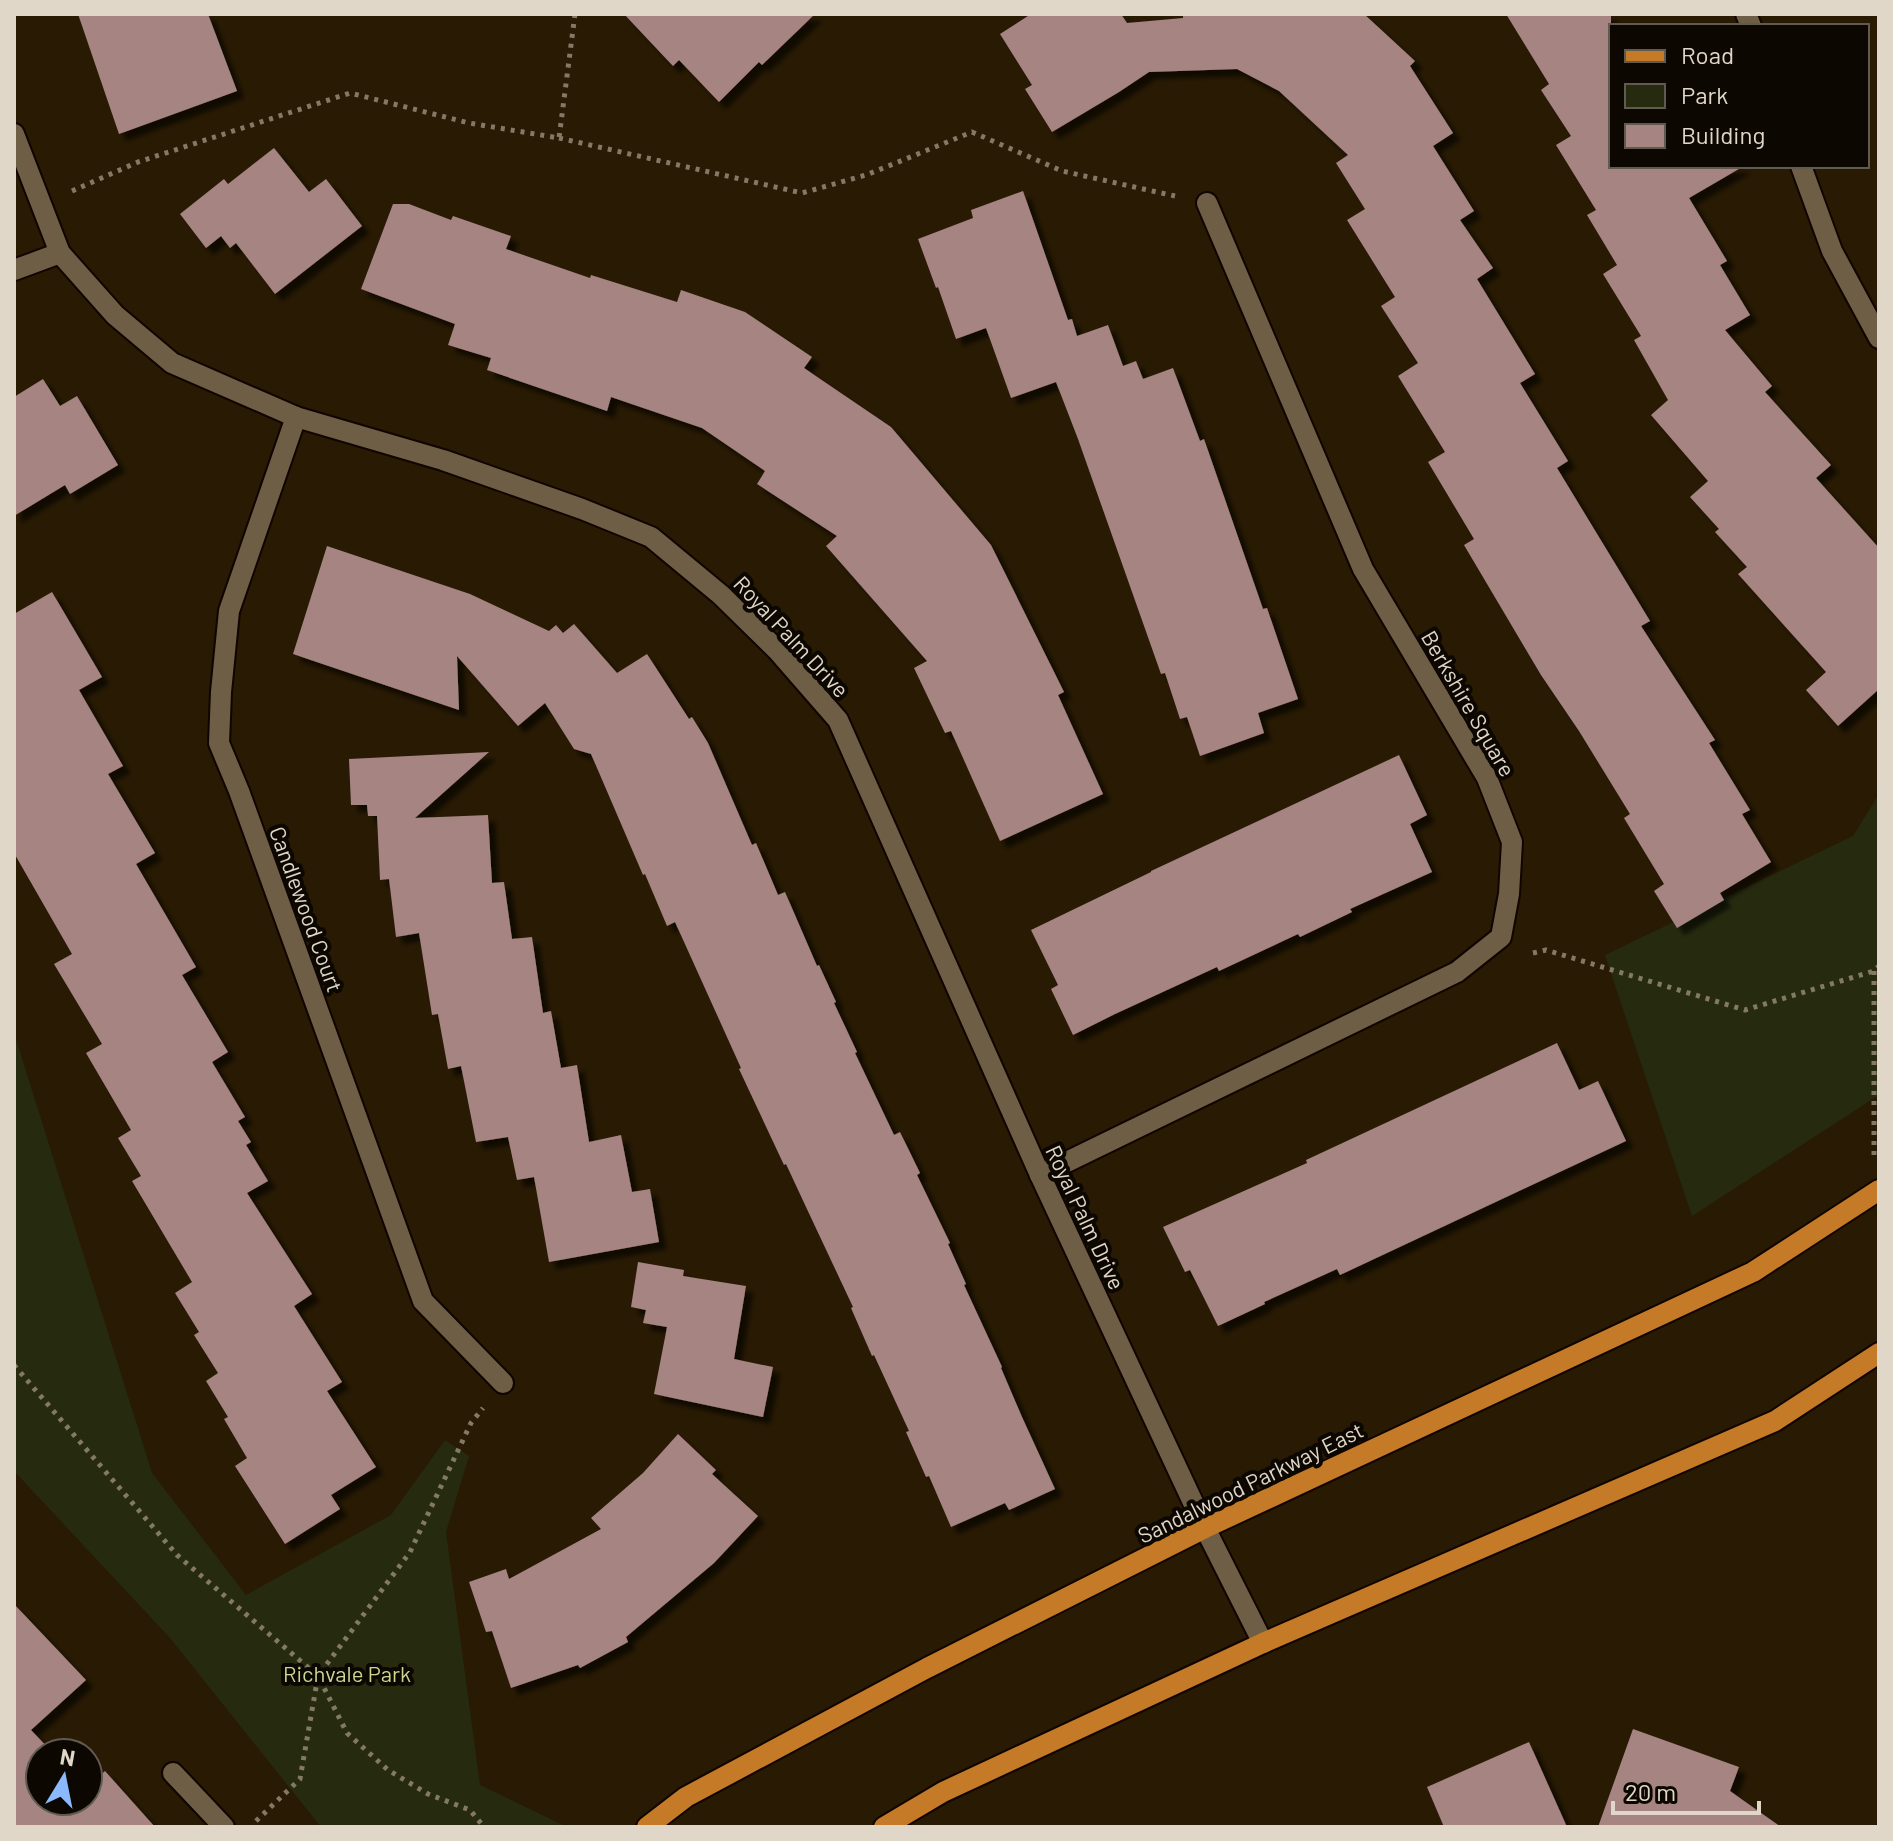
<svg xmlns="http://www.w3.org/2000/svg" width="1893" height="1841" viewBox="0 0 1893 1841" font-family="Barlow,sans-serif">
<style>
.green{fill:#262b0f}
.building{fill:#a68482;filter:url(#shadow)}
.lines{fill:none;stroke-linecap:round;stroke-linejoin:round}
.minor-casing{stroke:#100500;stroke-width:24}
.major-casing{stroke:#100500;stroke-width:24}
.path{stroke:#847966;stroke-width:5;stroke-dasharray:4 6;stroke-linecap:butt}
.minor{stroke:#6e5e45;stroke-width:20}
.major{stroke:#c47a26;stroke-width:20}
.labels{text-anchor:middle;dominant-baseline:central;stroke-width:8;stroke-linejoin:round;paint-order:stroke}
.street-label{font-size:22px;fill:#e0d7c9;stroke:#0c0701}
.park-label{font-size:22px;fill:#c9d791;stroke:#0c0701}
</style>
<defs>
<filter id="shadow"><feDropShadow dx="7" dy="7" stdDeviation="2" flood-color="#0009"/></filter>
</defs>
<rect width="100%" height="100%" fill="#281a03"/>
<g class="green">
<path d="M1879,794v301l-187,121 -87,-261 248,-119z"/>
<path d="M14,1033l138,440 94,122 145,-80 54,-75 24,16 -23,76 34,253 87,42h-246l-151,-189 -156,-167z"/>
</g>
<g class="building">
<path d="M78,14h130l29,77 -118,43z"/>
<path d="M624,14h191l-53,51 -3,-3 -40,40 -40,-42 -6,6z"/>
<path d="M1031,14h90l6,9 56,-5v-4h181l51,47 -5,5 43,67 -20,13 41,65 -14,9 33,48 -16,11 58,95 -15,9 48,78 -11,7 93,153 -9,5 74,114 -6,3 41,67 -8,4 29,48 -51,31 4,7 -47,28 -23,-37 10,-7 -40,-66 6,-4 -51,-83 -38,-56 -77,-130 10,-6 -46,-77 17,-10 -47,-76 20,-13 -37,-57 14,-9 -48,-77 18,-11 -29,-46 12,-8 -69,-64 -42,-22 -88,3 -30,20 -67,40 -27,-43 7,-4 -32,-51z"/>
<path d="M1506,14h105v152h133l-55,32 38,63 -7,4 30,50 -25,15 47,56 -7,6 66,73 -15,13 63,70v141l-41,37 -32,-36 20,-18 -88,-98 9,-7 -32,-35 4,-3 -29,-32 18,-16 -57,-66 17,-15 -34,-60 7,-4 -38,-62 14,-9 -30,-50 9,-5 -40,-65 15,-9 -30,-46 8,-6z"/>
<path d="M274,148l35,44 17,-13 36,47 -87,68 -39,-51 -6,5 -9,-12 -15,12 -26,-34 44,-35 4,5z"/>
<path d="M1023,191l45,129 4,-1 5,17 31,-11 15,41 13,-5 7,18 30,-11 27,73 4,-2 59,170 4,-1 31,91 -40,14 6,20 -64,23 -13,-39 -7,2 -15,-46 -4,1 -83,-235 -22,-57 -45,16 -25,-70 -30,11 -18,-52 -2,1 -18,-49 55,-21 -2,-8z"/>
<path d="M393,204h16l42,16 2,-4 58,20 -5,13 84,29 1,-3 86,27 4,-12 64,22 67,45 -8,11 87,59 100,118 73,147 -6,3 45,99 -103,47 -49,-110 -6,2 -31,-65 13,-7 -101,-115 11,-10 -80,-52 8,-13 -63,-43 -91,-31 -4,14 -120,-41 4,-12 -43,-13 7,-21 -94,-35z"/>
<path d="M43,379l17,27 17,-10 41,69 -48,29 -5,-9 -51,31v-119z"/>
<path d="M327,546l143,48 79,37 7,-6 7,8 11,-9 43,49 30,-19 42,65 3,-2 16,26 44,102 4,-2 22,52 7,-3 32,74 2,-1 17,37 -2,1 23,49 -2,1 39,82 6,-3 20,41 -3,2 33,68 -2,1 18,40 -2,1 38,82 -1,1 21,49 33,72 -46,21 -4,-7 -54,24 -22,-51 -3,1 -20,-45 3,-1 -35,-76 -2,1 -21,-48 2,-1 -47,-100 -20,-43 -2,1 -45,-96 2,-1 -66,-146 -8,4 -22,-52 -2,1 -52,-121 -17,-5 -29,-46 -27,23 -61,-70 2,54 -166,-56z"/>
<path d="M52,592l50,85 -23,13 44,76 -15,8 47,79 -19,11 60,103 -14,8 46,77 -16,10 33,55 -7,4 13,21 -5,3 22,36 -21,12 65,101 -18,12 48,76 -15,9 49,76 -45,28 9,14 -55,35 -50,-78 12,-8 -23,-39 4,-2 -22,-36 12,-8 -24,-38 5,-3 -24,-39 17,-11 -60,-101 9,-5 -23,-38 13,-8 -45,-77 16,-9 -48,-80 18,-10 -58,-101v-239z"/>
<path d="M489,752l-74,66 73,-3 4,68 12,-1 8,57 20,-2 11,76 8,-2 10,57 16,-3 12,77 32,-7 11,57 18,-3 9,53 -110,20 -15,-85 -17,3 -9,-43 -32,5 -15,-76 -13,3 -10,-55 -6,1 -13,-82 -23,4 -7,-58 -9,1 -3,-64h-9l-1,-11h-16l-2,-46z"/>
<path d="M1399,755l28,60 -17,9 22,48 -82,37 2,3 -52,25 -2,-3 -79,37 -2,-4 -102,47 -42,21 -22,-46 7,-4 -27,-55 120,-58v-1z"/>
<path d="M1557,1043l22,47 19,-9 28,60 -286,134 -3,-6 -73,33 1,2 -47,22 -28,-56 -5,2 -22,-45 144,-64 -1,-3z"/>
<path d="M638,1262l46,8 -1,6 63,10 -12,73 39,8 -10,50 -109,-23 13,-67 -24,-4 3,-13 -15,-3z"/>
<path d="M678,1434l38,36 -4,4 46,42 -44,47 -88,74 2,5 -48,26 -2,-3 -67,23 -19,-57 -6,1 -17,-50 37,-13 3,10 92,-50 -10,-11 52,-45z"/>
<path d="M14,1604l72,76 -55,50 22,23h-13v48h48v-15l17,-15 50,56h-141z"/>
<path d="M1633,1729l106,38 -9,24 51,36h-183z"/>
<path d="M1529,1742l38,85h-123l-17,-40z"/>
</g>
<g class="lines">
<g class="minor-casing">
<g id="minor">
<path d="M1746,14l5,12"/>
<path d="M14,134l46,119 55,62 57,48 124,54 147,43 139,49 69,28 70,58 56,55 61,70 202,455 165,353 58,115"/>
<path d="M1801,166l31,85 47,87"/>
<path d="M14,270l46,-17"/>
<path d="M296,417l-67,194 -8,81 -2,51 20,48 184,510 80,82"/>
<path d="M1040,1175l417,-203 44,-35 8,-43 3,-52 -25,-64 -124,-209 -156,-366"/>
<path d="M173,1773l51,54"/>
</g>
</g>
<g class="major-casing">
<g id="major">
<path d="M647,1827l39,-30 241,-129 278,-140 548,-256 126,-82"/>
<path d="M884,1827l59,-35 320,-149 512,-222 104,-68"/>
</g>
</g>
<g class="path">
<path d="M559,138l243,55 64,-18 106,-43 90,39 113,25"/>
<path d="M72,191l66,-29 212,-69 119,30 90,15 16,-124"/>
<path d="M1533,953l13,-3 199,60 129,-39 5,-5"/>
<path d="M1874,971v187"/>
<path d="M14,1365l163,190 141,121 29,57 41,37 40,24 42,16 14,17"/>
<path d="M256,1821l44,-42 18,-103 92,-124 61,-129 12,-15"/>
</g>
<use href="#minor" class="minor"/>
<use href="#major" class="major"/>
</g>
<g class="labels">
<g class="street-label">
<text transform="translate(792 636) rotate(47)">Royal Palm Drive</text>
<text transform="translate(1469 703) rotate(60)">Berkshire Square</text>
<text transform="translate(307 909) rotate(70)">Candlewood Court</text>
<text transform="translate(1086 1217) rotate(65)">Royal Palm Drive</text>
<text transform="translate(1250 1482) rotate(-26)">Sandalwood Parkway East</text>
</g>
<g class="park-label">
<text x="347" y="1673">Richvale Park</text>
</g>
</g>
<rect width="1893" height="1841" fill="none" stroke="#e0d7c9" stroke-width="32"/>
<rect x="1609" y="24" width="260" height="144" fill="#0c0701" stroke="#615a51" stroke-width="2"/>
<rect x="1625" y="50" width="40" height="12" fill="#c47a26" stroke="#615a51" stroke-width="2"/>
<text x="1681" y="64" font-size="24" fill="#e0d7c9">Road</text>
<rect x="1625" y="84" width="40" height="24" fill="#262b0f" stroke="#615a51" stroke-width="2"/>
<text x="1681" y="104" font-size="24" fill="#e0d7c9">Park</text>
<rect x="1625" y="124" width="40" height="24" fill="#a68482" stroke="#615a51" stroke-width="2"/>
<text x="1681" y="144" font-size="24" fill="#e0d7c9">Building</text>
<g transform="translate(64 1777) rotate(10)"><circle r="38" fill="#0c0701" stroke="#615a51" stroke-width="2"/>
<path d="M0-6L14 30L0 20L-14 30Z" fill="#8bbafc"/>
<text y="-12" font-size="22" font-weight="bold" text-anchor="middle" fill="#e0d7c9">N</text>
</g>
<path d="M1613 1801v12h146v-12" fill="none" stroke="#e0d7c9" stroke-width="4"/>
<text x="1625" y="1801" font-size="24" fill="#e0d7c9" stroke="#0c0701" stroke-width="6" paint-order="stroke">20 m</text>
</svg>
